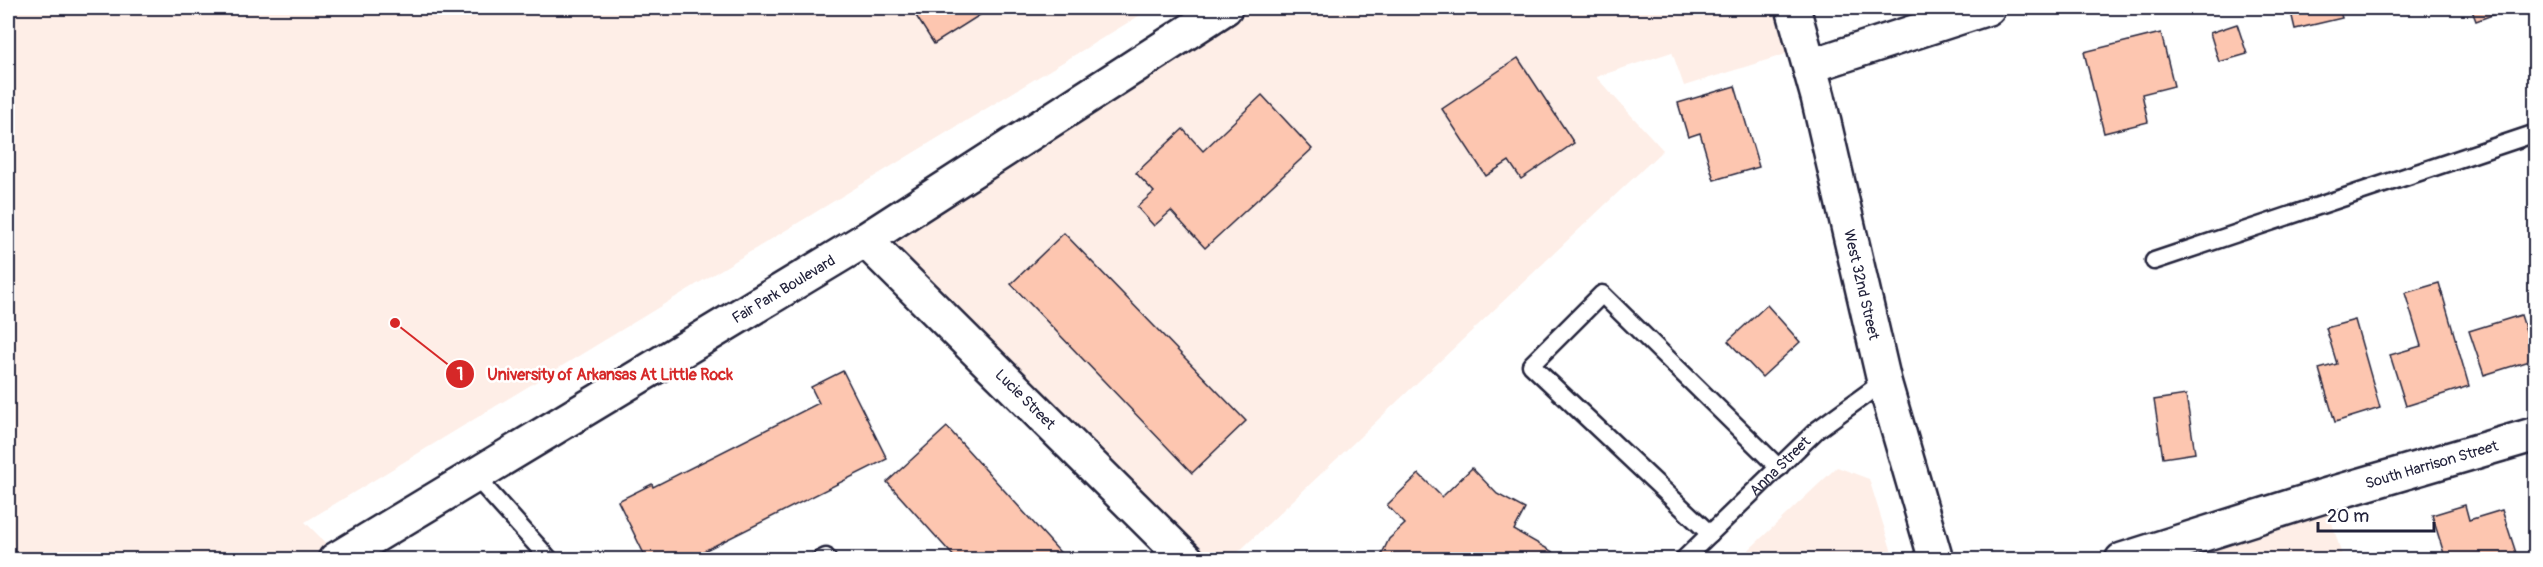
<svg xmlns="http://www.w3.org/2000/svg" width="2543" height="567" viewBox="0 0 2543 567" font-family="Pangolin,sans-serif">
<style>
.built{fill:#feeee7}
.building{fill:#fdc6b0;stroke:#22223b;stroke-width:1.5}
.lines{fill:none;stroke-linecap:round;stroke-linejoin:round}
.lane-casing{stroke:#22223b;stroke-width:21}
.street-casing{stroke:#22223b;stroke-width:38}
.secondary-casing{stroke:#22223b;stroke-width:38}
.lane{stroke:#fff;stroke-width:16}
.street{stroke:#fff;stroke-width:33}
.secondary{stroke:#fff;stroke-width:33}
.labels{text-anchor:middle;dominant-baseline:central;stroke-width:5;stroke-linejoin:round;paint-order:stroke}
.street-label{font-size:15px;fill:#22223b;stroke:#fff}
.leader{fill:none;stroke:#d62828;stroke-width:2}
.callout-dot{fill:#d62828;stroke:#fff;stroke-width:2}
.mark-label{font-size:18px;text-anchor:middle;font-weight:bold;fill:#fff}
.callout-label{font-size:16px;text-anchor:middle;font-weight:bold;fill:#d62828;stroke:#fff;stroke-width:5;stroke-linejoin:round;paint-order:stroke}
</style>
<rect width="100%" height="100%" fill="#fff"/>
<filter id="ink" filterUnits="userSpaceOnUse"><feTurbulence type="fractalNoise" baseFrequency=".0167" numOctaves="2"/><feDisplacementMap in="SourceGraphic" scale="12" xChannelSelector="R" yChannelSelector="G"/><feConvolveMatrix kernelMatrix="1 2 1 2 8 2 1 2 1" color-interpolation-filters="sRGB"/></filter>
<g filter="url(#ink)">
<g class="built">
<path d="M8,8h1144l-847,514 35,35 -7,3 -325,-1z"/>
<path d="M1223,8h570l12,40 -121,38 -12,-34 -76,25 67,73 -432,409h-44l-322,-319z"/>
<path d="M1837,467l32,12 25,80h-155z"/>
<path d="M2324,496l19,63 -208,1z"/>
</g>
<g class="building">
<path d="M911,8h80l-57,36z"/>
<path d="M2290,8h49l3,10 -47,11z"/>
<path d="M2471,8h40l-35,13z"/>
<path d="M2237,24l10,30 -28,8 -9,-29z"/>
<path d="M2161,33l13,53 -32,8 6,28 -44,11 -20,-81z"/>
<path d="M1518,58l56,85 -53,36 -12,-18 -23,15 -44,-67z"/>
<path d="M1735,86l24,81 -45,13 -14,-47 -12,4 -10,-34z"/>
<path d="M1262,95l50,54 -107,99 -34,-37 -17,15 -17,-19 17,-15 -18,-19 47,-44 20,22z"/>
<path d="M1064,233l182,188 -54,52 -181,-189z"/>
<path d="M2439,283l30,103 -63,20 -16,-51 31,-9 -16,-53z"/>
<path d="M1767,305l33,37 -38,35 -34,-36z"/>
<path d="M2521,315l14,44 -51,16 -15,-44z"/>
<path d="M2355,320l25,88 -45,14 -16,-53 18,-5 -11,-36z"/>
<path d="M843,371l44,88 -201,101h-39l-29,-59 34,-17 1,3 166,-84 -8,-16z"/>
<path d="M2186,395l9,58 -32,5 -9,-58z"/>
<path d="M947,427l120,133h-110l-70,-78z"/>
<path d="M1472,468l25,26 28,15 -11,21 53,30h-188l10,-21 16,-15 -18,-19 32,-31 23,23z"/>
<path d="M2465,505l4,15 33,-10 16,49 -72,1 -14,-45z"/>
</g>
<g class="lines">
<g class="lane-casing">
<g id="lane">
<path d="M2154,261l382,-128"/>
<path d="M474,475l76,85"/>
<path d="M1710,534l-179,-169 71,-71 177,174"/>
<path d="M820,560l6,-3 2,3"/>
<path id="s1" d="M1683,560l134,-130 67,-49"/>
</g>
</g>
<g class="street-casing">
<g id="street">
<path id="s2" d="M1793,8l25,89 66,284 52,179"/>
<path d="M1810,66l178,-58"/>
<path id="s3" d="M865,240l322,320"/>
<path id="s4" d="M2122,560l202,-64 212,-62"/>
</g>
</g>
<g class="secondary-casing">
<g id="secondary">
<path id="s5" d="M335,560l530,-320 360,-232"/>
</g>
</g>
<use href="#lane" class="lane"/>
<use href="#street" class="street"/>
<use href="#secondary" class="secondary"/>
</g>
</g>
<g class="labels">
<g class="street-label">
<text stroke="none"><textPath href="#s2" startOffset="285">West 32nd Street</textPath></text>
<text stroke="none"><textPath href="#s5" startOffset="524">Fair Park Boulevard</textPath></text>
<text stroke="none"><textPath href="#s3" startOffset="226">Lucie Street</textPath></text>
<text stroke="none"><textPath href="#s4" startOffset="324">South Harrison Street</textPath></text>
<text stroke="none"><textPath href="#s1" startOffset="135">Anna Street</textPath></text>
</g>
</g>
<path class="leader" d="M395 323L460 374"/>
<g class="callout-dot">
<circle cx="395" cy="323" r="6"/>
<circle cx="460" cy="374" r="15"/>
</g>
<g class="mark-label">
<text x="460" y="380">1</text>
</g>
<g class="callout-label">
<text x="610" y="380">University of Arkansas At Little Rock</text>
</g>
<rect width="2543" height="567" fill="none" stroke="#fff" stroke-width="30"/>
<rect x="15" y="15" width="2513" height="537" fill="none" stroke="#22223b" stroke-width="2" filter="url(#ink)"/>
<path d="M2318 522v9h116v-9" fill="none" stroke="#22223b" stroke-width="3"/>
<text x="2327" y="522" font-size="18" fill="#22223b" stroke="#ffffff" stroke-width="4.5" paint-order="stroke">20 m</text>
</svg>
